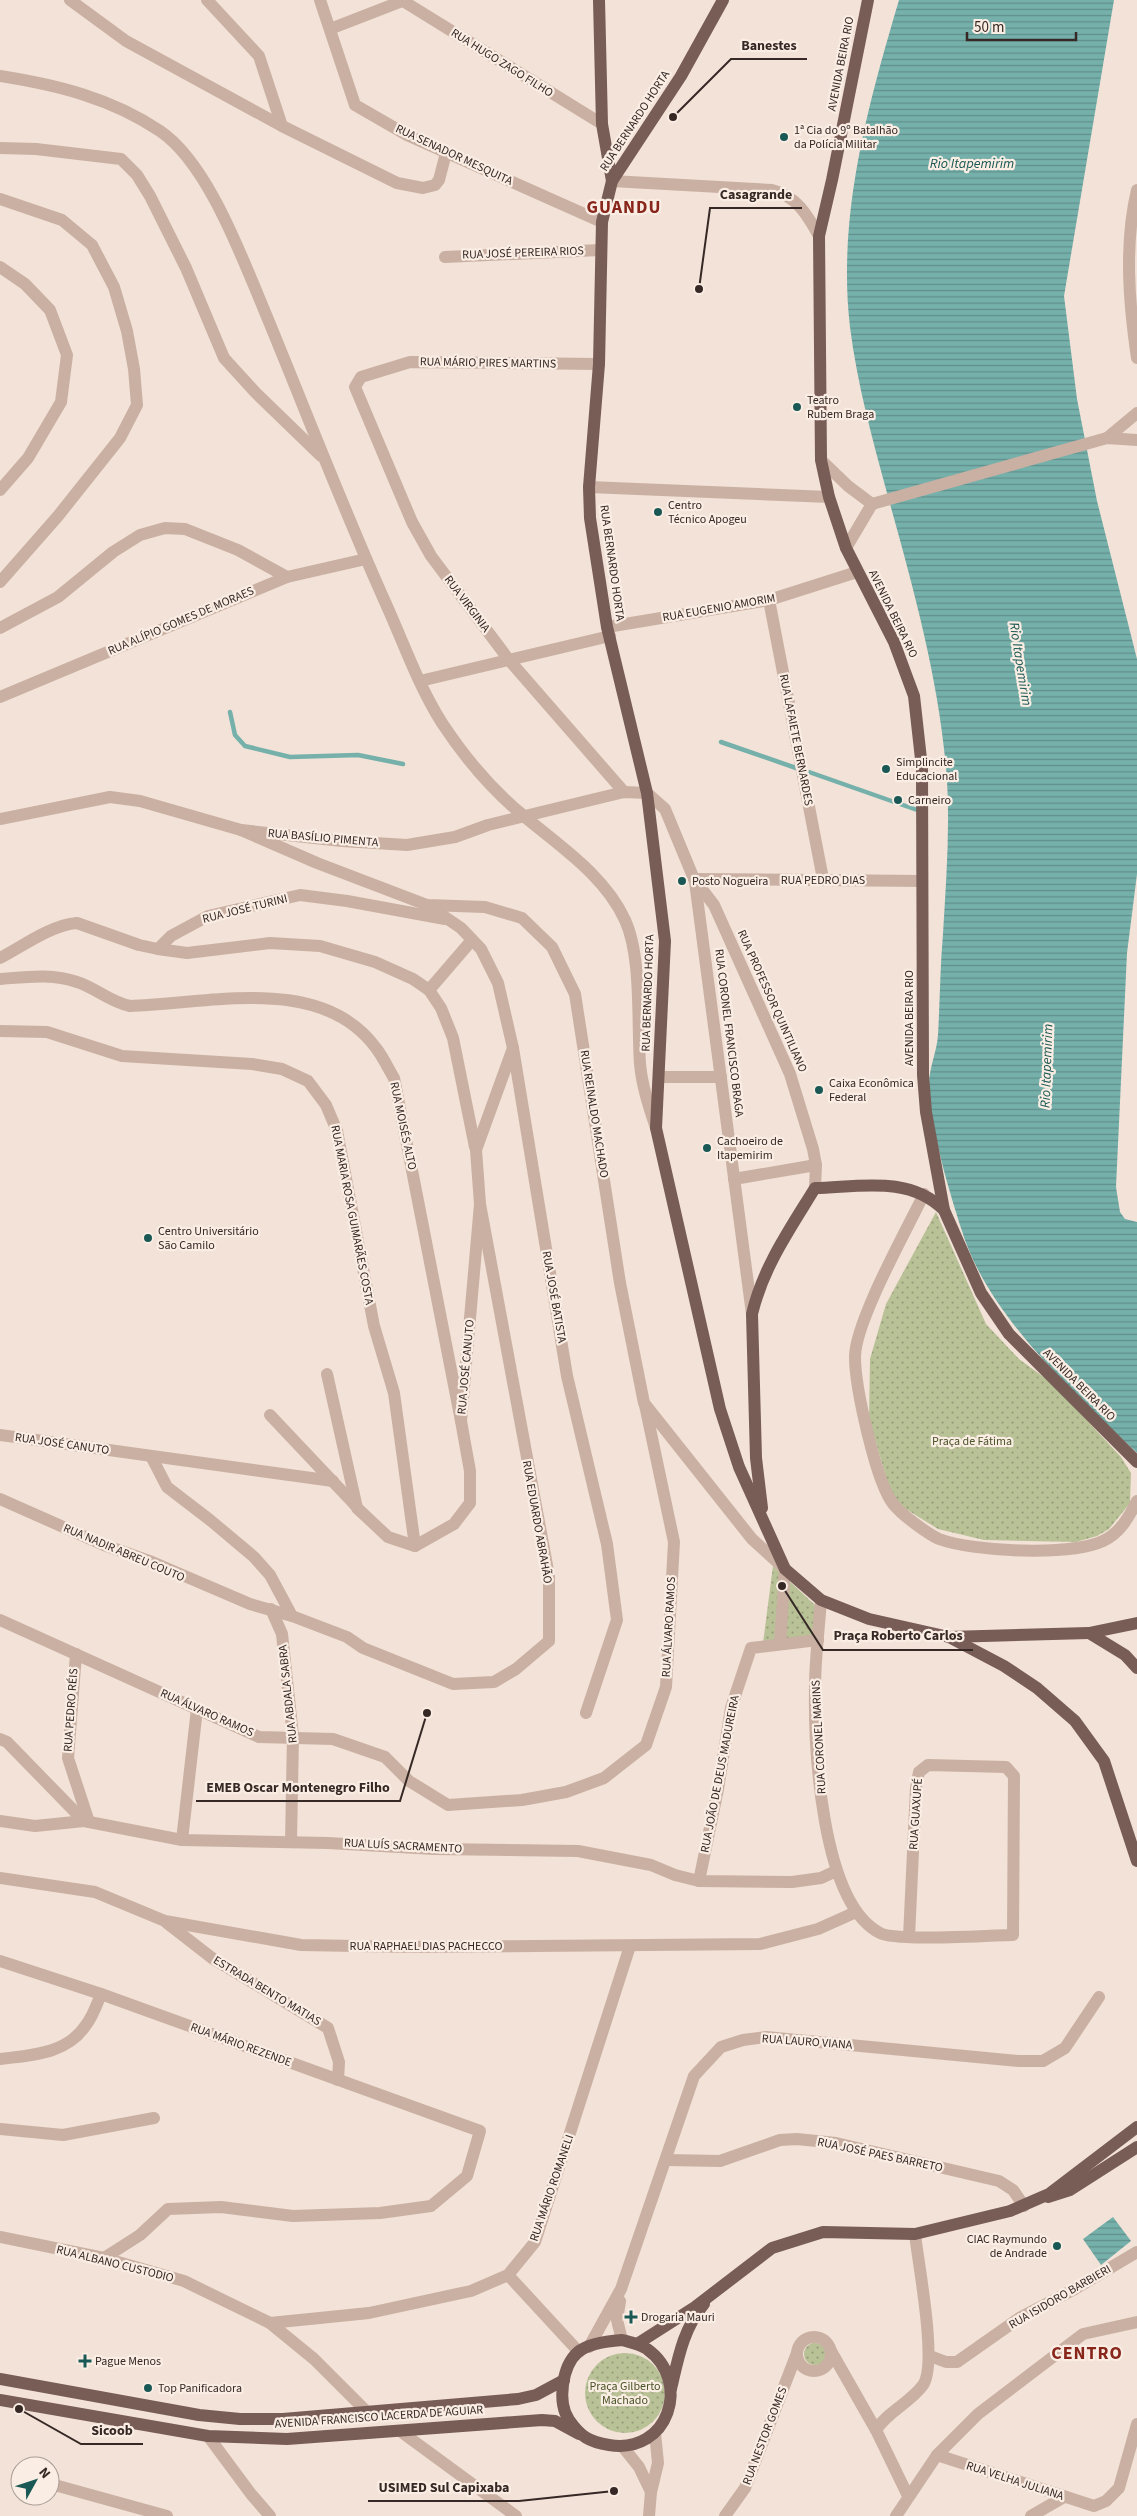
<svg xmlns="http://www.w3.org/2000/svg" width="1137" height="2516" viewBox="0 0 1137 2516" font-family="'Source Sans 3',sans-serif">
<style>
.grass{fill:url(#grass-dots)}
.water{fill:url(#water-rules)}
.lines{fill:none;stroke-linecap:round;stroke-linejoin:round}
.stream{stroke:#75b0ab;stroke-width:4.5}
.minor{stroke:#cab0a3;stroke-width:12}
.major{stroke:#785c56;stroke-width:12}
.poi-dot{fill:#195854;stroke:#faede4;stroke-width:2}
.labels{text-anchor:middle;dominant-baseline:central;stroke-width:4.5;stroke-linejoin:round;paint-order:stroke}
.street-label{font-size:12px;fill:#352825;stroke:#faede4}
.poi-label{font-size:12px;fill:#352825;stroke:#faede4;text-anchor:start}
.park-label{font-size:12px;fill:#4a5428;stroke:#faede4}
.water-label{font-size:14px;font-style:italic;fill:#195854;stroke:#faede4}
.district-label{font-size:18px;font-weight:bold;letter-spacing:1px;fill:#88261b;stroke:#faede4}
.leader{fill:none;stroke:#352825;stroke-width:2}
.callout-dot{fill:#352825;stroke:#faede4;stroke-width:2}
.callout-label{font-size:14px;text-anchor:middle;font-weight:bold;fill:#352825;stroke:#faede4;stroke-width:4.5;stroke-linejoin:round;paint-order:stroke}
</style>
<defs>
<pattern id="grass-dots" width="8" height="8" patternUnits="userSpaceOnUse" patternTransform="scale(1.25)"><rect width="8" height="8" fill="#b9c197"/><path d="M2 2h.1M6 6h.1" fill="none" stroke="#979d7b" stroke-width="1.8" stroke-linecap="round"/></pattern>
<pattern id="water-rules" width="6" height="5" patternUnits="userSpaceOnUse" patternTransform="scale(1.25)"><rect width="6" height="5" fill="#75b0ab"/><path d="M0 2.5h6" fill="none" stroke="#618f8b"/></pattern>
</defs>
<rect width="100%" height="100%" fill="#f2e2d7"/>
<g class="grass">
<path d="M936,1212l50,112 33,35 34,25 68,73 10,16 -1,30 -21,26 -12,7 -21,6 -92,-2 -46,-11 -45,-28 -24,-82 1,-60 16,-55z"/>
<path d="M773,1566l43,40 -3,30 -50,7z"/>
<circle cx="815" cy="2354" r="11"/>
<circle cx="625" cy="2393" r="40"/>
</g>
<g class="water">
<path d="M899,0h215l-50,296 13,103 20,102 40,158v215l-10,79 -11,234 4,25 5,7 12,3v231c-63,-61 -149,-137 -175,-222 -14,-44 -30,-97 -33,-143 -1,-18 8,-36 9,-53 2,-34 2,-67 5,-101 3,-51 7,-103 4,-154 -7,-98 -34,-193 -60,-287 -15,-55 -30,-110 -37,-166 -13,-111 18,-222 49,-327z"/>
<path d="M1113,2217l18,24 -30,24 -18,-26z"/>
</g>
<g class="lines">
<g class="stream">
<path d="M230,712l5,23 10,11 45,11 68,-2 45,9"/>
<path d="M721,742l78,27"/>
<path d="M809,772l111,39"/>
</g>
<g class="minor">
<path d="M70,0l56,41 156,85 115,57 26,5 12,-3 4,-5 7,-27"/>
<path d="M207,0l52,56 23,70"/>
<path d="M320,0l35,105 52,30 195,87"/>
<path d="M403,1l199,123"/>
<path d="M330,29l75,-29"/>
<path d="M0,76c57,9 111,22 160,55 46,31 79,119 100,169 42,101 81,204 126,304 18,40 33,83 56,119 23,35 51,68 83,94 36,30 80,59 100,103 17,37 12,102 15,144 2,22 9,43 16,64"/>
<path d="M0,148l36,1 85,10 16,16 13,21 36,72 38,90 31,34 66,64"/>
<path d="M612,181l160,9c24,6 35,24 47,46"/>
<path d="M1137,190c-13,55 -8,113 0,168"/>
<path d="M0,199l62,21 30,25 22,42 13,44 7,38 3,36 -17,33 -62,78 -58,66"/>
<path d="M445,257l155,-7"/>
<path d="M0,267l25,17 25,26 17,45 -6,47 -33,56 -28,32"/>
<path d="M599,364l-189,-2 -49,15 -6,10 57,135 19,34 78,104 115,132"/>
<path d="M1107,438l30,-25"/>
<path d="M821,460l27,26 24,18 -26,44"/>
<path d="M589,487l240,10"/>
<path d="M872,504l235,-66 30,2"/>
<path d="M769,600l54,279"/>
<path d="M607,627l162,-27 88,-28"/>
<path d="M0,628l58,-31 55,-45 27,-17 25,-7 20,1 53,21 49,27"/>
<path d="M420,681l190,-45"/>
<path d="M0,697l287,-120 79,-18"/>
<path d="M0,819l110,-22 30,4 101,29 101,11 65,4 48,-8 33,-12 136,-33 23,1 18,16 29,70 20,26 76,169 23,75 3,16 -1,23"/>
<path d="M241,830l76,33 110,42 58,2 37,11 30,29 23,47 45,289 24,120 108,136 33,30 -5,75"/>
<path d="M694,879l228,2"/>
<path d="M695,882l57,432"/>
<path d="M427,905l34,23 20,21 17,34 15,65 54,328 40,168 10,76 -31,93"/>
<path d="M158,949l29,4 83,-10 50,3 55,16 38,17 16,11 12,18 12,30 22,109"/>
<path d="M0,958c23,-12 51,-33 77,-35l62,22 19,4 13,-13 37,-20 92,-21 47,6 98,18"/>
<path d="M0,979c26,-2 52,-6 77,3 19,6 33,20 53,24 78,-2 191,-33 246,42 7,9 12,20 18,30l67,343"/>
<path d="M429,990l43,-50"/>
<path d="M0,1031l47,1 75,24 130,8 30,5 26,12 18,24 11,26 37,195 20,67 21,153"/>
<path d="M659,1077h62"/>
<path d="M734,1179l82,-14"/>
<path d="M924,1194c-17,35 -69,128 -69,163 0,29 21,127 39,148 8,10 34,29 45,34 35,13 131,17 164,2 17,-8 26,-24 34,-40"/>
<path d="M327,1374l30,134 31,29 27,9 39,-22 16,-21v-32l-9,-50 19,-217 -4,-54 37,-102"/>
<path d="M270,1415l86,91"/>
<path d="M0,1435l333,46"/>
<path d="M151,1456l16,31 43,33 44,37 16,18 22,41 55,21 16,11 90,36 41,-2 22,-13 33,-28v-65l-69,-372"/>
<path d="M0,1499l104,46 48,17 98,42 42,12"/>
<path d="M821,1600c-2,29 -6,59 -6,88 -1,59 6,215 65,245 17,9 109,2 133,2l1,-159 -8,-9 -78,-2 -9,7 -3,16 -7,149"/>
<path d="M271,1609l11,25 11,102 -2,106"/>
<path d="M0,1620l259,117 74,2 52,18 24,24 39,24 74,-5 44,-8 38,-14 42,-33 20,-58 8,-145 -29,-137"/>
<path d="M76,1654l-8,104 21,64"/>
<path d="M0,1739l7,3 77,79 98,19 146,3 106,6 144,2 73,14 24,10 24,6 93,1 29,-4 15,-7"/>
<path d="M0,1821l35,5 49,-5"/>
<path d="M182,1840l15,-131"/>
<path d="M0,1878l95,14 70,29 136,24 109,2 350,-3 58,-15 38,-17"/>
<path d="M699,1881l19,-92 13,-81 20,-60 67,-8"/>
<path d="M167,1923l45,35 116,70 11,34 -1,18"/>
<path d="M0,1961l101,33 379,137 -13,45 -36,30 -51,7 -87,3 -72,-9 -53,2 -28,26 -36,23"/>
<path d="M0,2059c32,-4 67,-5 86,-34 7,-9 11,-21 15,-31"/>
<path d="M0,2129l63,6 91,-17"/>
<path d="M667,2160l53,1 60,-21 17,-1 39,4 163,38 14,9 11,16"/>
<path d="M0,2237l104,21 80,23 86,42 44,36 53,53"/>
<path d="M508,2275l71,77"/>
<path d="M620,2301l-3,19 5,20"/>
<path d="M270,2323l99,-10 102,-22 37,-16 27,-33 95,-296"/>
<circle cx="814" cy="2354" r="17"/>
<path d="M589,2347l32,-58 73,-213 27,-29 22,-7 23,-3 253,24h24l22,-13 34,-51"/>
<path d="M831,2351l45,79 32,66"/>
<path d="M930,2356l16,6h11l64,-45 52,-27 64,-38"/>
<path d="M876,2430c12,-19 34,-27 47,-45 15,-21 -5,-122 -8,-151"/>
<path d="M400,2431l116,85"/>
<path d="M208,2436l43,58 19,22"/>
<path d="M623,2447l16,20 12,25"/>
<path d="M937,2455l157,51 12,-5 13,-13 18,-64"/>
<path d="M51,2484l116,32"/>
<path d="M649,2516l2,-24 7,-29 -3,-30"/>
<path d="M725,2516l20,-28 52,-135"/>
<path d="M896,2516l41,-61 41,-41 105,-80 54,-12"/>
<path d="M1031,2516l33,-19"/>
</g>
<g class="major">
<path d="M599,0l3,124 10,57"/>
<path d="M723,0l-42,76 -69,105 -10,41 -3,142 -10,123 1,31 17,109 40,166 18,148 -9,187 64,281 19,58 46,102 36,31 48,19 80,18 140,-4 48,-10"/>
<path d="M868,0l-36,180 -13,56 2,224 8,37 17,51 48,94 20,54 8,72 1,307 3,37 18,98 37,83 28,41 128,128"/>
<path d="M762,1508l-6,-50 -4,-144c11,-47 38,-85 63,-126 44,-1 94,-13 129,22"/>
<path d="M1089,1633l36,22 12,13"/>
<path d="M949,1637l55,29 33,22 38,33 29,40 33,100"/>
<path d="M1048,2197l22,-7 67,-43"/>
<path d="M622,2340c8,2 17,4 25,9 45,32 22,106 -38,96 -20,-3 -29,-9 -40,-25 -12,-18 -7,-54 9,-68 11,-9 30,-11 44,-12z"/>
<path d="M637,2344l58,-37 77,-59 51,-16 92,2 95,-23 39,-17 88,-67"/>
<path d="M0,2379l199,36 41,4h43l235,-20 18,-4 28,-15"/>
<path d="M671,2389c7,-30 12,-60 33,-85"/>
<path d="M0,2400l208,36 79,3 255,-19 13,1 24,13"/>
</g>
</g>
<g class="poi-dot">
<circle cx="784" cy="137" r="5"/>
<circle cx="797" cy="407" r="5"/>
<circle cx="658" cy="512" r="5"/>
<circle cx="886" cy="769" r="5"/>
<circle cx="898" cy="800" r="5"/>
<circle cx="682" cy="881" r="5"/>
<circle cx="819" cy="1090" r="5"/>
<circle cx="707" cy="1148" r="5"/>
<circle cx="148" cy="1238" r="5"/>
<circle cx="1057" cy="2246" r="5"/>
<path d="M628.5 2309.5h5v5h5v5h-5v5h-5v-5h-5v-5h5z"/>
<path d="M82.5 2353.5h5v5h5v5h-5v5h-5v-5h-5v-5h5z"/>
<circle cx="148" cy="2388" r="5"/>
</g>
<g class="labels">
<g class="street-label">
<text transform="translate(502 63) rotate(32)">RUA HUGO ZAGO FILHO</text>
<text transform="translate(841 64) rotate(-79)">AVENIDA BEIRA RIO</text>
<text transform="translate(635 121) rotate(-57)">RUA BERNARDO HORTA</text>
<text transform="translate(454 155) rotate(25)">RUA SENADOR MESQUITA</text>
<text transform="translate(523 253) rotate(-2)">RUA JOSÉ PEREIRA RIOS</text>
<text transform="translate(488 363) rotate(1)">RUA MÁRIO PIRES MARTINS</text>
<text transform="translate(612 563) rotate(82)">RUA BERNARDO HORTA</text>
<text transform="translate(467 604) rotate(53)">RUA VIRGINIA</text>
<text transform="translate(719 608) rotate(-10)">RUA EUGENIO AMORIM</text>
<text transform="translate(893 614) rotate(64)">AVENIDA BEIRA RIO</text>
<text transform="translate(181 621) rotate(-23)">RUA ALÍPIO GOMES DE MORAES</text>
<text transform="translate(796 740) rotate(79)">RUA LAFAIETE BERNARDES</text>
<text transform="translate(323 838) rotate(5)">RUA BASÍLIO PIMENTA</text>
<text x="823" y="880">RUA PEDRO DIAS</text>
<text transform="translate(245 909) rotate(-14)">RUA JOSÉ TURINI</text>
<text transform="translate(648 993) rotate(-88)">RUA BERNARDO HORTA</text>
<text transform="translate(772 1001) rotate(66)">RUA PROFESSOR QUINTILIANO</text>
<text transform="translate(909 1018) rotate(-90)">AVENIDA BEIRA RIO</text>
<text transform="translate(729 1033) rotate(83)">RUA CORONEL FRANCISCO BRAGA</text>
<text transform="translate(594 1114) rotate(81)">RUA REINALDO MACHADO</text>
<text transform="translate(403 1126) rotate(78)">RUA MOISÉS ALTO</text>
<text transform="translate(352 1215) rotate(79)">RUA MARIA ROSA GUIMARÃES COSTA</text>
<text transform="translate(554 1297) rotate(80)">RUA JOSÉ BATISTA</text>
<text transform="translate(466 1367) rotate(-85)">RUA JOSÉ CANUTO</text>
<text transform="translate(1079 1385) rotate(45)">AVENIDA BEIRA RIO</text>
<text transform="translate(62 1444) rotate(8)">RUA JOSÉ CANUTO</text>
<text transform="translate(537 1522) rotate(80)">RUA EDUARDO ABRAHÃO</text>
<text transform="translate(124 1553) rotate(23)">RUA NADIR ABREU COUTO</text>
<text transform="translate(669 1627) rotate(-87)">RUA ÁLVARO RAMOS</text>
<text transform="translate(288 1694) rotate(-96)">RUA ABDALA SABRA</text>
<text transform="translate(71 1710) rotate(-86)">RUA PEDRO RÉIS</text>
<text transform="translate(207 1713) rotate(24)">RUA ÁLVARO RAMOS</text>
<text transform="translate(819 1737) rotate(-93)">RUA CORONEL MARINS</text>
<text transform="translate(720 1774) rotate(-79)">RUA JOÃO DE DEUS MADUREIRA</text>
<text transform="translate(916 1814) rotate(-86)">RUA GUAXUPÉ</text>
<text transform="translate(403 1846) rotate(3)">RUA LUÍS SACRAMENTO</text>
<text x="426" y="1946">RUA RAPHAEL DIAS PACHECCO</text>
<text transform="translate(267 1991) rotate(31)">ESTRADA BENTO MATIAS</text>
<text transform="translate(807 2042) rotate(4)">RUA LAURO VIANA</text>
<text transform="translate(241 2045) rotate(20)">RUA MÁRIO REZENDE</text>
<text transform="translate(880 2155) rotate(12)">RUA JOSÉ PAES BARRETO</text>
<text transform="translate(552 2188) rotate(-71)">RUA MÁRIO ROMANELI</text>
<text transform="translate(115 2264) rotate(14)">RUA ALBANO CUSTODIO</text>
<text transform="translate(1060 2297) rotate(-30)">RUA ISIDORO BARBIERI</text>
<text transform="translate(379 2417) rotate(-4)">AVENIDA FRANCISCO LACERDA DE AGUIAR</text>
<text transform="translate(765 2436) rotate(-69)">RUA NESTOR GOMES</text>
<text transform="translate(1015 2481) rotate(18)">RUA VELHA JULIANA</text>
</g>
<g class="poi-label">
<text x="794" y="130">1ª Cia do 9º Batalhão<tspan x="794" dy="14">da Polícia Militar</tspan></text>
<text x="807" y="400">Teatro<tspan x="807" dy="14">Rubem Braga</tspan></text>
<text x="668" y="505">Centro<tspan x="668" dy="14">Técnico Apogeu</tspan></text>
<text x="896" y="762">Simplincite<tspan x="896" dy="14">Educacional</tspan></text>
<text x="908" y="800">Carneiro</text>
<text x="692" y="881">Posto Nogueira</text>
<text x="829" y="1083">Caixa Econômica<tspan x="829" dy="14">Federal</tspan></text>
<text x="717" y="1141">Cachoeiro de<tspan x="717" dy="14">Itapemirim</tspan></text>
<text x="158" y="1231">Centro Universitário<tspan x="158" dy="14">São Camilo</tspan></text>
<text x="1047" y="2239" text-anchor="end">CIAC Raymundo<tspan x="1047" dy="14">de Andrade</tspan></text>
<text x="641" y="2317">Drogaria Mauri</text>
<text x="95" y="2361">Pague Menos</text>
<text x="158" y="2388">Top Panificadora</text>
</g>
<g class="park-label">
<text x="972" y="1441">Praça de Fátima</text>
<text x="625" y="2386">Praça Gilberto<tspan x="625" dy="14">Machado</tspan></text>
</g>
<g class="water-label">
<text x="972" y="164">Rio Itapemirim</text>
<text transform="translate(1020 664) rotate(81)">Rio Itapemirim</text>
<text transform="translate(1047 1066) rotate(-88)">Rio Itapemirim</text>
</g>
<g class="district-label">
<text x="624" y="207">GUANDU</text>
<text x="1087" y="2353">CENTRO</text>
</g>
</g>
<path class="leader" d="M673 117L731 59H807M699 289L710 208H802M782 1586L823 1650H973M427 1713L400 1801H196M19 2409L81 2444H143M614 2491L519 2501H368"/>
<g class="callout-dot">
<circle cx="673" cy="117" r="5"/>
<circle cx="699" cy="289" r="5"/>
<circle cx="782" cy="1586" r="5"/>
<circle cx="427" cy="1713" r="5"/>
<circle cx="19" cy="2409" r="5"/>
<circle cx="614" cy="2491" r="5"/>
</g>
<g class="callout-label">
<text x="769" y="50">Banestes</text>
<text x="756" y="199">Casagrande</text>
<text x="898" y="1640">Praça Roberto Carlos</text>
<text x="298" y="1792">EMEB Oscar Montenegro Filho</text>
<text x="112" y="2435">Sicoob</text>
<text x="444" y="2492">USIMED Sul Capixaba</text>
</g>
<g transform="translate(35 2481) rotate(50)"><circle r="24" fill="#faede4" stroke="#ab9e98"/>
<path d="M0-4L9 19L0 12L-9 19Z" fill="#195854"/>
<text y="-8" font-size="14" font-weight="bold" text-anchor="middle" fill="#352825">N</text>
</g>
<path d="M967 32v8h109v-8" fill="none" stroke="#352825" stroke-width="2.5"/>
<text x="974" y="32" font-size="15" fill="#352825" stroke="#faede4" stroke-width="4" paint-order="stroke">50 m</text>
</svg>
